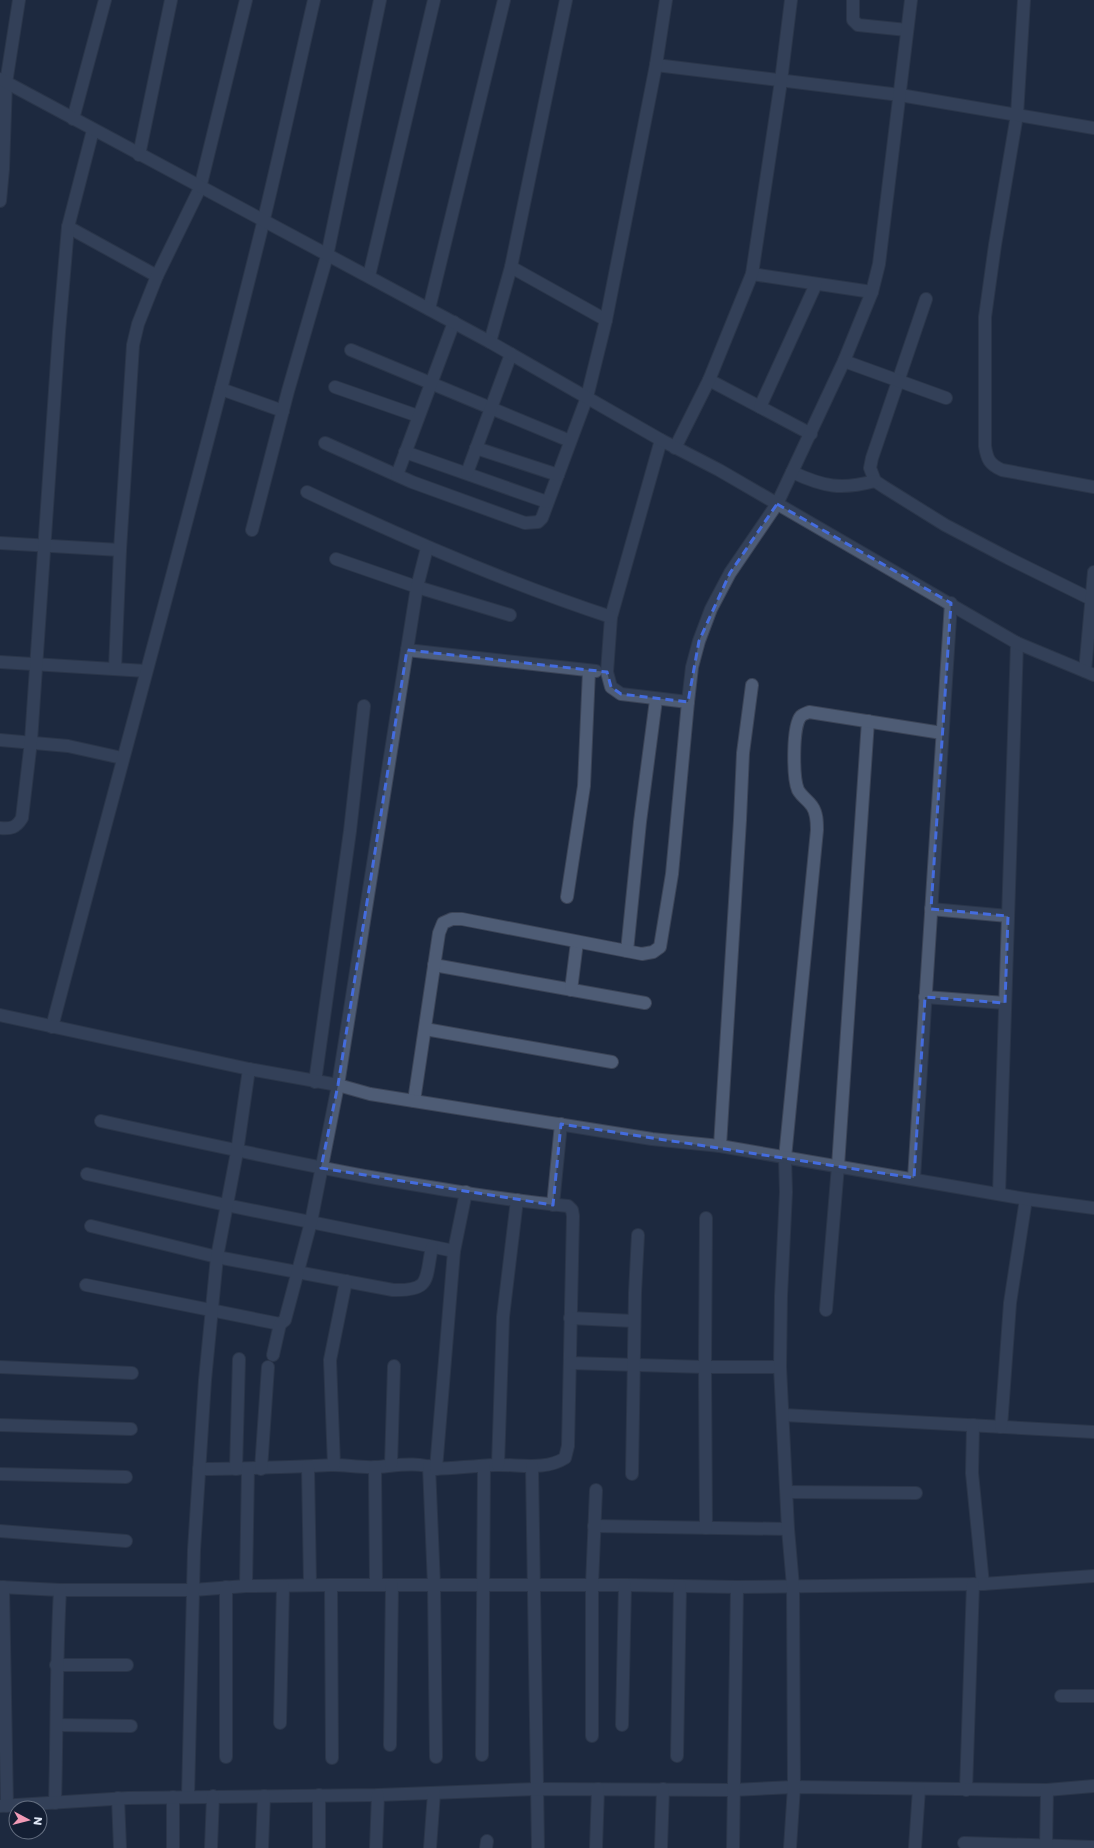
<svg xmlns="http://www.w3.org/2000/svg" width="1094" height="1848" viewBox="0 0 1094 1848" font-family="Poppins,sans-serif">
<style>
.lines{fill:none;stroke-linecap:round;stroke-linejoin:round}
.street-casing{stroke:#3b4457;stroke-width:14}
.secondary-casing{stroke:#3b4457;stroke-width:14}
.street{stroke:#4e5c75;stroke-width:12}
.secondary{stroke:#4e5c75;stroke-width:12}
.marked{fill:none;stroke:#446cde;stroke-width:3;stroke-dasharray:8 5;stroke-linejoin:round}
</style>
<rect width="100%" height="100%" fill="#1d293f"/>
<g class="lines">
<g class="street-casing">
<g id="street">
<path d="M853,0v20l5,5 49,5"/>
<path d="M1024,0l-7,115 -22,130 -10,72v129c2,13 4,18 17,24l92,17"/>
<path d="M656,65l244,30 194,33"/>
<path d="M73,119l32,-119"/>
<path d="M139,155l32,-155"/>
<path d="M0,201l3,-32 3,-86 13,-83"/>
<path d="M68,227l89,49"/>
<path d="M511,267l95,53"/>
<path d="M752,274l120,18"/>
<path d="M369,276l65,-276"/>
<path d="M926,299l-54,159 -2,10 5,13 9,6 61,38 63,33 83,41"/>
<path d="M429,309l75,-309"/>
<path d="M490,342l21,-75 55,-267"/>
<path d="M351,350l219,91"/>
<path d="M844,361l102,37"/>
<path d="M709,380l102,54"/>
<path d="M335,387l83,29"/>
<path d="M221,389l62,22"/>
<path d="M760,407l56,-123"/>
<path d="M661,440l-50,177 -4,55 4,15 10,7 67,8"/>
<path d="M325,443l87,39 113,41 13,-1 4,-4 45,-121 19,-77 50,-255 10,-65"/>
<path d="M476,448l82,27"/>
<path d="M675,448l34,-68 43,-106 29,-193 10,-81"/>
<path d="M405,452l142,50"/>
<path d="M792,472c32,15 49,18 83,9"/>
<path d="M467,473l44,-119"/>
<path d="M397,475l57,-153"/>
<path d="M307,492c99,47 200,91 304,125"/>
<path d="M252,530l36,-139 39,-135 53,-256"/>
<path d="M0,543l120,7"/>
<path d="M336,559l81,28 93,28"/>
<path d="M407,650l189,21"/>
<path d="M0,662l146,9"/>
<path d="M115,669l5,-119 13,-205 5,-21 19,-48 43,-88 46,-188"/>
<path d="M1085,671l9,-99"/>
<path d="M0,740l68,6 54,12"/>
<path d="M0,828c11,1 16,0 22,-10l9,-77 28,-409 9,-105 25,-97"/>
<path d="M567,897l17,-111 5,-115"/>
<path d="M931,909l77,7"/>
<path d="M627,951l13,-129 16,-122"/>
<path d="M434,965l211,38"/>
<path d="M571,990l6,-48"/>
<path d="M925,997l80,6"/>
<path d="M52,1027c70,-268 145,-535 211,-804 18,-74 34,-149 51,-223"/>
<path d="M425,1029l187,33"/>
<path d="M315,1082l35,-251 14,-125"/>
<path d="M414,1101l25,-168 4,-10 9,-4h10l180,35 11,-2 7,-5 12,-73 16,-172 4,-35 7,-26 12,-32 19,-36 47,-69 15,-32 52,-111 28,-69 7,-28 32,-264"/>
<path d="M101,1121c91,20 183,40 275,57 64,11 128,22 192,28l4,4 1,6 -5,230 -3,12c-20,13 -47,6 -70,7 -20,1 -40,3 -59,4 -18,-8 -42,-3 -60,-2 -15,1 -29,-2 -43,-2 -45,2 -89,4 -134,4"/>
<path d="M720,1146l20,-326 3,-67 9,-68"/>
<path d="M87,1174l139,31 228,46"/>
<path d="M914,1178l37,-575"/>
<path d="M999,1194l18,-551"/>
<path d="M553,1205l8,-81"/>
<path d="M91,1226l126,31 176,33c39,1 32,-11 39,-43"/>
<path d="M86,1285l194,39 5,-4 26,-98 27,-137 79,-498 10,-39"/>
<path d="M826,1310l12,-144 30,-445"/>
<path d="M570,1318l64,3"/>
<path d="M273,1355l7,-31"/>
<path d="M570,1363l135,4h75"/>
<path d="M0,1367l132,6"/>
<path d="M784,1415l310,17"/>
<path d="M0,1425l131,4"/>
<path d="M973,1425l-1,48 11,111"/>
<path d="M1001,1427l9,-124 16,-104"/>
<path d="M334,1465l-4,-105 16,-79"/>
<path d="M391,1465l3,-99"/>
<path d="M498,1465l5,-148 14,-117"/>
<path d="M429,1466l5,119 2,172"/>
<path d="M532,1466l6,382"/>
<path d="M308,1467l2,118"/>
<path d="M375,1467l1,118"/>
<path d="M236,1469l3,-110"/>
<path d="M261,1469l7,-102"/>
<path d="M436,1469l18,-218 12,-59"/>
<path d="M0,1474l126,3"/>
<path d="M632,1474l3,-181 3,-58"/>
<path d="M787,1492l129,1"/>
<path d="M594,1526l194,3"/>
<path d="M706,1528l-1,-161 1,-149"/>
<path d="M0,1531l126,10"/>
<path d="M331,1585l1,173"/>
<path d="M246,1586l2,-117"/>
<path d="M0,1587l60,3h133l53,-4 85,-1h294l112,2 246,-3 111,-8"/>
<path d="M3,1587l4,219"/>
<path d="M56,1665h71"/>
<path d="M1061,1696h33"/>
<path d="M280,1723l3,-137"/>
<path d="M57,1725l74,1"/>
<path d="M622,1725l3,-140"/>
<path d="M592,1736v-151l4,-95"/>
<path d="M390,1745l2,-160"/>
<path d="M482,1755l2,-289"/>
<path d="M677,1756l3,-170"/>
<path d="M226,1757v-170"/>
<path d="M966,1790l7,-206"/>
<path d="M319,1795v53"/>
<path d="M173,1797v51"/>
<path d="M188,1797l6,-247 11,-170 12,-123 20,-105 12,-83"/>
<path d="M118,1798l2,50"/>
<path d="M55,1803c2,-71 1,-142 5,-213"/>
<path d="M0,1806l128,-8 250,-3 159,-6 196,1 61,-3 253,3 47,-4"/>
<path d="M964,1843l130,4"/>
<path d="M211,1848l2,-52"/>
<path d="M262,1848l2,-52"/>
<path d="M376,1848l2,-53"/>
<path d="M430,1848l4,-55"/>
<path d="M486,1848l1,-7"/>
<path d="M596,1848l2,-59"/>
<path d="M661,1848l2,-59"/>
<path d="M733,1848l4,-261"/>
<path d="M790,1848l4,-61 -1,-201 -5,-57 -8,-162 1,-71 5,-104 -1,-34 32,-328c0,-8 0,-17 -5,-24 -4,-6 -10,-9 -14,-16 -5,-12 -6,-64 3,-74 2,-2 6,-3 8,-4l133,21"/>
<path d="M915,1848l4,-59"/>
<path d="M1046,1848l1,-58"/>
</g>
</g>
<g class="secondary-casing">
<g id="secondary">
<path d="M0,79l490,263 171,98 58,30 298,173 77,32"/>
<path d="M0,1015l249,54 89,16 32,9 282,45 68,7 306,53 68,9"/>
</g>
</g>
<use href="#street" class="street"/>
<use href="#secondary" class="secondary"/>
</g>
<path d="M0 0H1094V1848H0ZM777,504l174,99 -20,306 77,7 -3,87 -80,-6 -11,181 -353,-54 -8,81 -232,-37 17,-83 69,-435 200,22 4,15 10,7 67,8 11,-61 31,-68z" fill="#1d293f" fill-opacity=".55" fill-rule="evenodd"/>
<path class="marked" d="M777,504l174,99 -20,306 77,7 -3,87 -80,-6 -11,181 -353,-54 -8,81 -232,-37 17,-83 69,-435 200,22 4,15 10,7 67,8 11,-61 31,-68z"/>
<g transform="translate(28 1820) rotate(97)"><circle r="19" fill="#141f34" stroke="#656f81"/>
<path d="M0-3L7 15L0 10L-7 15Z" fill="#f09ab6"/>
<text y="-6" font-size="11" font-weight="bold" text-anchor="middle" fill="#dee6f5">N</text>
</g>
</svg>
